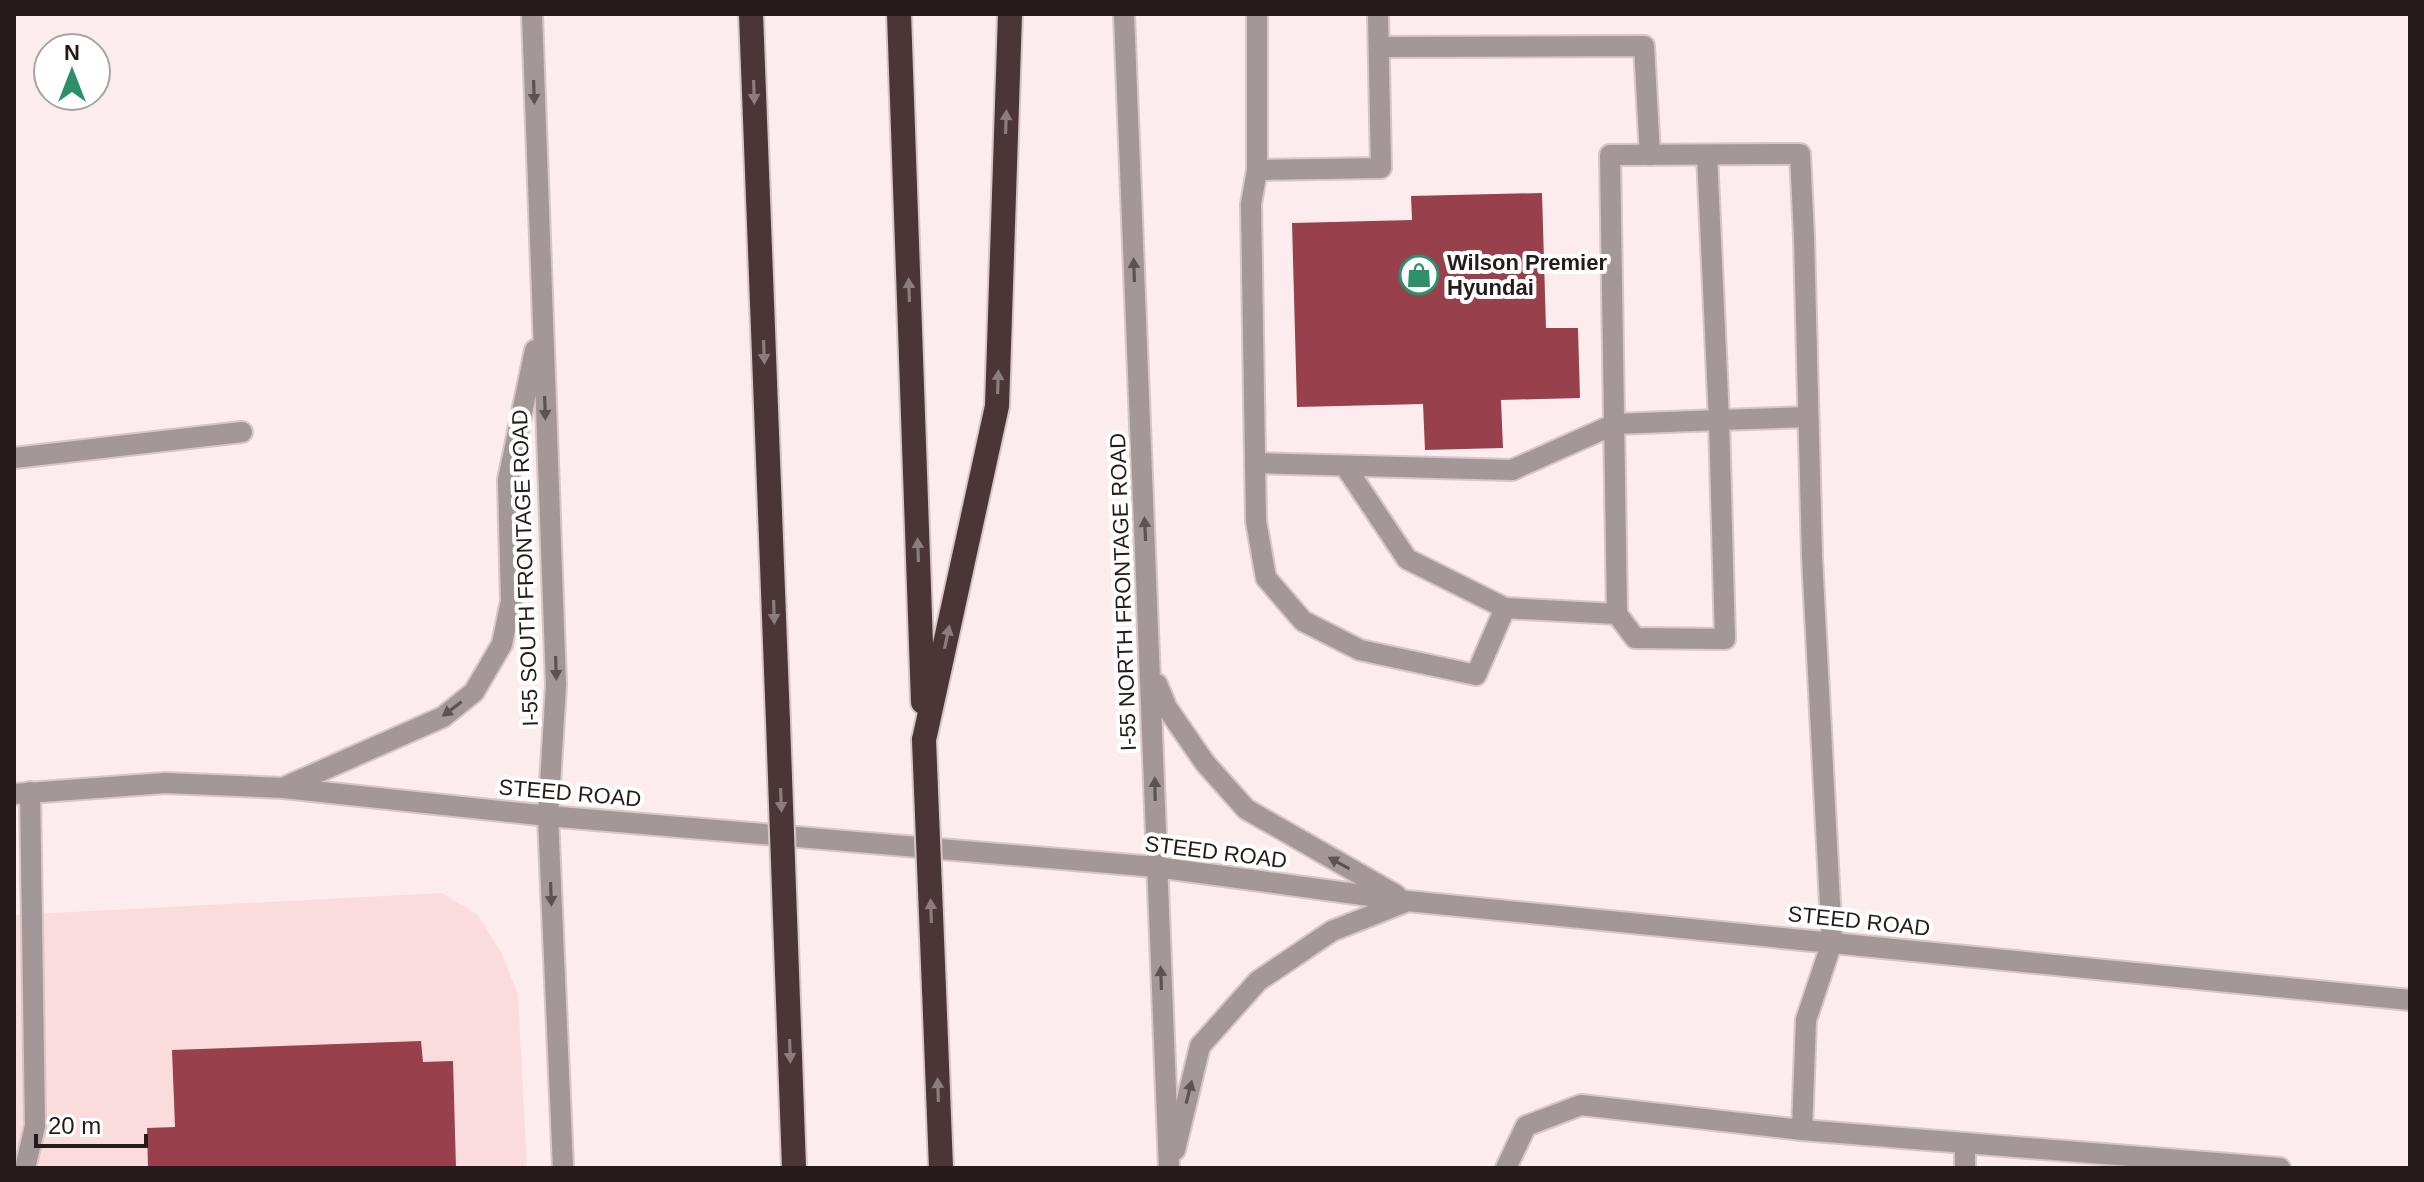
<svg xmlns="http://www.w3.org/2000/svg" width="2424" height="1182" viewBox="0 0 2424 1182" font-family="Helvetica,sans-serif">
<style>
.built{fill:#fadcdd}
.building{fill:#98414d}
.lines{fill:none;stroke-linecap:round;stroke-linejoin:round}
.service-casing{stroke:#d6c6c7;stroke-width:24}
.minor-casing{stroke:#d6c6c7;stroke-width:24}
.tertiary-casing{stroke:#d6c6c7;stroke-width:24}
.motorway-casing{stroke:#d6c6c7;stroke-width:28}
.service{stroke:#a39797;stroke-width:20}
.minor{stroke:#a39797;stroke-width:20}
.tertiary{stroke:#a39797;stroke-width:20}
.motorway{stroke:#4c3537;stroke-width:24}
.motorway-bridge-casing{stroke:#d6c6c7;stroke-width:28;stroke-linecap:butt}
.motorway-bridge{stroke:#4c3537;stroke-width:24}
.oneway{fill:#5e5353}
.oneway2{fill:#8b7c7d}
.labels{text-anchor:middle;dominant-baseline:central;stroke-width:8;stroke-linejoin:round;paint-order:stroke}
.poi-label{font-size:22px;font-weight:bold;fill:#251b1b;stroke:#fff;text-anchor:start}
.street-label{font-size:22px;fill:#251b1b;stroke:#fff}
</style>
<rect width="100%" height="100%" fill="#fdeced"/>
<path class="built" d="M442,893l36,22 24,39 16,41 9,173h-513v-253z"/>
<g class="building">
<path d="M1542,193l4,135h32l2,70 -79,2 2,48 -78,2 -2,-46 -126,3 -5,-184 120,-3 -1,-24z"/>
<path d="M421,1041l2,21 30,-1 3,107h-308l-1,-40 28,-1 -3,-77z"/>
</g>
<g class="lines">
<g class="service-casing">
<g id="service">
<path d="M1257,14v156l124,-2 -3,-154"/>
<path d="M1379,47l265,-1 6,109"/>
<path d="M1257,170l-6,34 5,317 10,57 37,43 57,29 116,25 29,-67 112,6 18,24 90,1 -6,-219 89,-3"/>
<path d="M14,458l228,-26"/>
<path d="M1255,463l257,7 103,-46 104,-4 -12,-265"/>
<path d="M1345,466l62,93 98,49"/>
<path d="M1617,614l-7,-459 190,-1 4,83"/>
<path d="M1802,1130l4,-110 26,-78"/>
<path d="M1506,1168l20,-42 55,-21 221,25 478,38"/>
<path d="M1965,1168v-25"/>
</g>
</g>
<g class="minor-casing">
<g id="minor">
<path d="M1804,237l8,320 20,385"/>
<path d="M25,1168l10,-42 -5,-334"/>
</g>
</g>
<g class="tertiary-casing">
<g id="tertiary">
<path d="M532,14l24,671 -8,131 15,352"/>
<path d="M1124,14l45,1154"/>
<path d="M1157,684l10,24 38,55 41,46 150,86"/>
<path d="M287,786l156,-69 31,-25 28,-48 9,-43 -3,-121 27,-130"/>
<path d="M14,794l151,-11 119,5 264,28 608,51 251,34 1003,99"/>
<path d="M1175,1150l25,-104 58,-65 74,-50 71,-28"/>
</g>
</g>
<g class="motorway-casing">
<g id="motorway">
<path d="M751,14l27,708"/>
<path d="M899,14l24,688"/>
<path d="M924,740l73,-334 13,-392"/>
<path d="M787,973l7,195"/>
<path d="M934,989l7,179"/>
</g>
</g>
<use href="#service" class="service"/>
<use href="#minor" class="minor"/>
<use href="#tertiary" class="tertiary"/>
<use href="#motorway" class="motorway"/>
<g class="motorway-bridge-casing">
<g id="motorway-bridge">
<path d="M778,722l9,251"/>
<path d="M924,740l10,249"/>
</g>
</g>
<use href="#motorway-bridge" class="motorway-bridge"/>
</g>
<defs><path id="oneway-solid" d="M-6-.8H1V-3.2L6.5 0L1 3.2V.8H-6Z" transform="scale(2)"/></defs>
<g class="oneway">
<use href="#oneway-solid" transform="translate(534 92) rotate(88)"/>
<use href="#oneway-solid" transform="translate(1134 270) rotate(-92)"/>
<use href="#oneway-solid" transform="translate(545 408) rotate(88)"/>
<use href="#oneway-solid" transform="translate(1145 529) rotate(-93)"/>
<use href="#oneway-solid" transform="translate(556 668) rotate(88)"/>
<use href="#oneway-solid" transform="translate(452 709) rotate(143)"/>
<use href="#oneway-solid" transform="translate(1155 789) rotate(-91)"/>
<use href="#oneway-solid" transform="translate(1339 863) rotate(-151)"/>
<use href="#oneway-solid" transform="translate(551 894) rotate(88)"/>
<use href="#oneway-solid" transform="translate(1161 978) rotate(-92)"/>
<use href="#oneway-solid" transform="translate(1189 1092) rotate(-76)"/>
</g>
<g class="oneway2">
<use href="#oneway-solid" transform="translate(754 92) rotate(88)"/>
<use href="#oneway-solid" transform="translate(1006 122) rotate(-88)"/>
<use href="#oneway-solid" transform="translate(909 290) rotate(-92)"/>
<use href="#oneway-solid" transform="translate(764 352) rotate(88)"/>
<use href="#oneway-solid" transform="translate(998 382) rotate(-88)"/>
<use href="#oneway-solid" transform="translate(918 550) rotate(-92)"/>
<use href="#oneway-solid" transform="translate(774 612) rotate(88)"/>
<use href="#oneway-solid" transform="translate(947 637) rotate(-78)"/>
<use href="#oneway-solid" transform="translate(781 800) rotate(88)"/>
<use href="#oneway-solid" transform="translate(931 911) rotate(-92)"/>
<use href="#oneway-solid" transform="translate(790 1051) rotate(88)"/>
<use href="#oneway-solid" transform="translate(938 1090) rotate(-92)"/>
</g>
<defs>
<g id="shop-ring" transform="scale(2)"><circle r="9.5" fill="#fff" stroke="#2d906a" stroke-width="1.5"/><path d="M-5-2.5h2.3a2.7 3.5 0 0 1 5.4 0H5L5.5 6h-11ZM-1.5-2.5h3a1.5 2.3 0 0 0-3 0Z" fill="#2d906a"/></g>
</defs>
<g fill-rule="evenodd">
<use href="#shop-ring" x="1419" y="275"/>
</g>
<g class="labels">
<g class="poi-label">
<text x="1447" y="262">Wilson Premier<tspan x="1447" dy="25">Hyundai</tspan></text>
</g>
<g class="street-label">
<text transform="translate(525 568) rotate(-92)">I-55 SOUTH FRONTAGE ROAD</text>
<text transform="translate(1123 592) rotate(-92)">I-55 NORTH FRONTAGE ROAD</text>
<text transform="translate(570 793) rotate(5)">STEED ROAD</text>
<text transform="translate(1216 852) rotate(7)">STEED ROAD</text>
<text transform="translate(1859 921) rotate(6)">STEED ROAD</text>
</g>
</g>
<rect width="2424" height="1182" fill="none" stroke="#251b1b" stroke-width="32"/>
<g transform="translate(72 72)"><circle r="38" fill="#ffffff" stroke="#a8a4a4" stroke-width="2"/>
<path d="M0-6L14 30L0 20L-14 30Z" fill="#2d906a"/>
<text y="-12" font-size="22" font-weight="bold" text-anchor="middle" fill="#251b1b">N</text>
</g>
<path d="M36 1134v12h110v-12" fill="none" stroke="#251b1b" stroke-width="4"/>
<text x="48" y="1134" font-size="24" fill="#251b1b" stroke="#ffffff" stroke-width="6" paint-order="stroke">20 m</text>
</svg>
